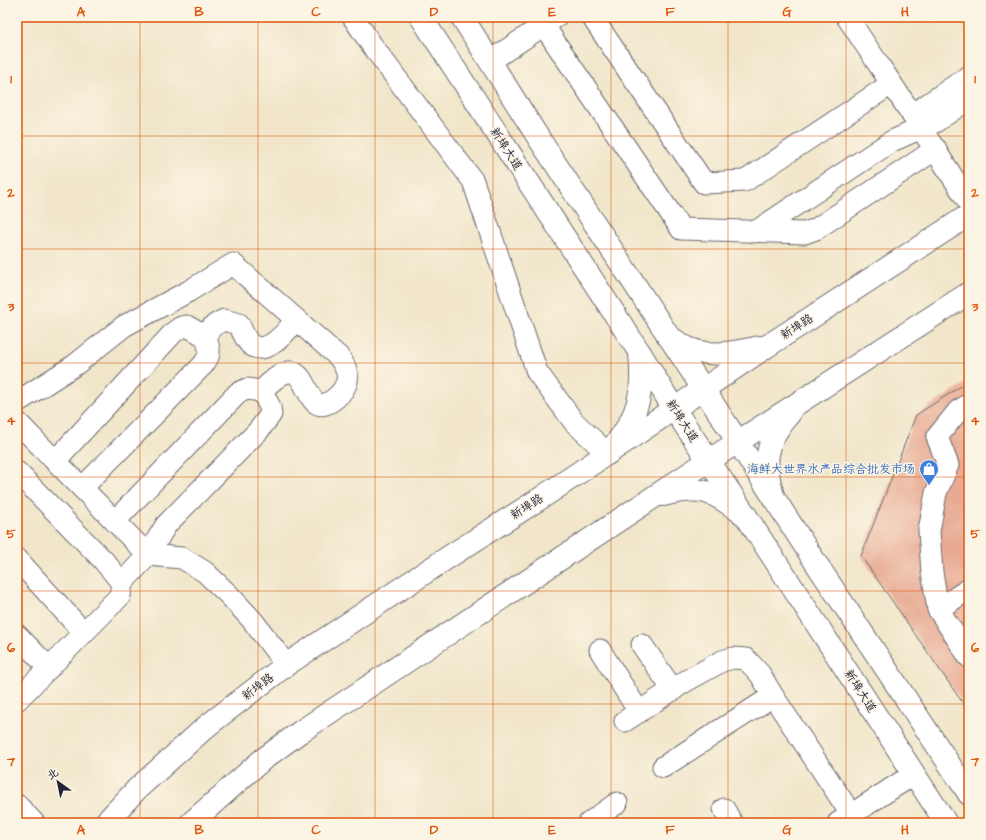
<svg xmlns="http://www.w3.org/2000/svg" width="986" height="840" viewBox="0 0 986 840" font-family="'Architects Daughter','LXGW WenKai TC',sans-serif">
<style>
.building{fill:#e8aa93}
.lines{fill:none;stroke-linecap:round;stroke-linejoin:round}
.minor-casing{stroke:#6a676d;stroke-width:23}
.major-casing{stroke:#6a676d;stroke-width:24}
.highway-casing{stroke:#6a676d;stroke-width:24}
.minor{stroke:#fff;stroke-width:21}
.major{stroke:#fff;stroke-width:22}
.highway{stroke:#fff;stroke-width:22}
.grid{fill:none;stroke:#de560e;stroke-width:1;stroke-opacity:0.55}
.labels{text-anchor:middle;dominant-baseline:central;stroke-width:3;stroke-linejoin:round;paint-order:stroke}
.street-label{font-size:12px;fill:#22223b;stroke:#fcf5e5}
.shop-label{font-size:12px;fill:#366cbe;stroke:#fcf5e5;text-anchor:end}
.neatline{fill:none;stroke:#de560e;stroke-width:1.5}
.grid-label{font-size:13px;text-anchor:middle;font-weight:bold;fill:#de560e}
</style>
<rect width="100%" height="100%" fill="#fcf5e5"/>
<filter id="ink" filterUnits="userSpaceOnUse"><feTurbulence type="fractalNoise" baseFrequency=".025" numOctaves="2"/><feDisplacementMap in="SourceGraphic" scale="8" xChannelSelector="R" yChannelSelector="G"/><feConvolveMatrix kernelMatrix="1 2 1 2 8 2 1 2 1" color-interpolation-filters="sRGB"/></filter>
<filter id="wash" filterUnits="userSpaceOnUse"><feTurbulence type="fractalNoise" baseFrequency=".012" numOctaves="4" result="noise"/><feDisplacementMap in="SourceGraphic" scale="16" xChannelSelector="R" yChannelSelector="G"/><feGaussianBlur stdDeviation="0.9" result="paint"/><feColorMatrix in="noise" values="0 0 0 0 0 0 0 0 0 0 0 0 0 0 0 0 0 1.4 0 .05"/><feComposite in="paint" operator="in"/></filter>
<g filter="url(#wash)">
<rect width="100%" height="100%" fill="#f1e6ca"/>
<g id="blocks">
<path class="building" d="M969,381v331l-108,-156 55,-141z"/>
</g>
</g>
<g filter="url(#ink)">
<use href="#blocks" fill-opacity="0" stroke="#6a676d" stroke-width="1"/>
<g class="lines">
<g class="minor-casing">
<g id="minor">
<path d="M353,17l18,27 102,137 64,191 37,50 34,32"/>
<path d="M538,17l143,212 124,4 11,-4 120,-80"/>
<path d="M592,17l112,166 41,-2 146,-97"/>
<path d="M847,17c41,62 83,123 122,186"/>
<path d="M490,61l66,-44"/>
<path d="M912,115l57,-39"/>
<path d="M755,232l137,-91 43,-19 34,-23"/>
<path d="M17,402l58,-37 49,-39 65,-35 44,-27 107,94c5,9 10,16 6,26 -3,8 -8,13 -16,18 -23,13 -21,-26 -38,-30 -9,-2 -24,12 -30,19l8,16 1,7 -12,16 -93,95 -18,30 -26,28"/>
<path d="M969,404l-11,7 -21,26 11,28 -12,28 -7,38 3,41 6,37 31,48"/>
<path d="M17,422l131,133 34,3 23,14 25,24 23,25 33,44"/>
<path d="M55,461l119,-129 7,-5 6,-1 14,8 6,1"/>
<path d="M17,472l86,88 19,23 -2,13 -103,104"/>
<path d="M82,488l121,-123c3,-4 5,-7 6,-11 1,-5 -1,-9 -2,-13 -2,-11 8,-17 17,-21l15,4c3,7 6,15 11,20 16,14 37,-13 46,-24"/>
<path d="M115,521l123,-128 9,-4 15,2"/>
<path d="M17,559l67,74"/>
<path d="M938,609l31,-20"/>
<path d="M17,635l32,33"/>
<path d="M642,645l31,45"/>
<path d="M600,650l39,62"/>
<path d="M625,721l61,-40 36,-20 11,-3 13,1 14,15 13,22"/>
<path d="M663,767l110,-71 78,118"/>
<path d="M17,805l17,18"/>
<path d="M724,809l8,14"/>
<path d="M589,823l28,-20"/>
<path d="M838,823l76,-49"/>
</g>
</g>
<g class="major-casing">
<g id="major">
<path d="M421,17l219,336 34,56 72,107 200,307"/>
<path d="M462,17l74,117 202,308 72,112 159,240"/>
</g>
</g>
<g class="highway-casing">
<g id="highway">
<path d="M668,336c7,4 13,9 20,12 23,10 48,4 72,-1"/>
<path d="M616,443c23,-29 28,-52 24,-90"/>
<path d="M664,495c41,-11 50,-2 82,21"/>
<path d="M774,499c-11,-36 -10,-57 16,-86"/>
<path d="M105,823l32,-34 70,-63 79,-61 161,-107 97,-62 225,-151 200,-130"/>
<path d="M191,823l71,-63 38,-28 408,-271 261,-168"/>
</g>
</g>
<use href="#minor" class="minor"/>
<use href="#major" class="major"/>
<use href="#highway" class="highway"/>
</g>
</g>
<path class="grid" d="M140,17v806M258,17v806M375,17v806M493,17v806M611,17v806M728,17v806M846,17v806M17,136h952M17,249h952M17,363h952M17,477h952M17,591h952M17,704h952"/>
<defs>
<g id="shop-pin" transform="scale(1)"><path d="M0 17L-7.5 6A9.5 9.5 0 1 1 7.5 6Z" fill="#3f7fe0" stroke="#fcf5e5"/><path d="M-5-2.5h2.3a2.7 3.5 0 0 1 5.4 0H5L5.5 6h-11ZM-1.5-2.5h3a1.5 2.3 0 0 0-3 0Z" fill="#fff"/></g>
</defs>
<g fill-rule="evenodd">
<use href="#shop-pin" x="929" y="469"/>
</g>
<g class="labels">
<g class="street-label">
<text transform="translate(506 149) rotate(57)">新埠大道</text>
<text transform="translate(797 327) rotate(-33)">新埠路</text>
<text transform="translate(682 421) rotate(57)">新埠大道</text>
<text transform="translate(527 507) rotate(-33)">新埠路</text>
<text transform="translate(258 687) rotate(-37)">新埠路</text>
<text transform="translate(860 691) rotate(57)">新埠大道</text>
</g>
<g class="shop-label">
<text x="915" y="469">海鲜大世界水产品综合批发市场</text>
</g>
</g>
<rect width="986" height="840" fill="none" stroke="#fcf5e5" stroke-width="44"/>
<g transform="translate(58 782) rotate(327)" stroke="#fcf5e5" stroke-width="3" paint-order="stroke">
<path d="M0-3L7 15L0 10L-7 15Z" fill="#22223b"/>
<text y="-6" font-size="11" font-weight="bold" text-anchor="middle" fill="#22223b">北</text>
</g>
<rect x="22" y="22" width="942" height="796" class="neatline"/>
<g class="grid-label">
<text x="81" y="16">A</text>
<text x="199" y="16">B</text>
<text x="316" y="16">C</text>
<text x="434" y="16">D</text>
<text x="552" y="16">E</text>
<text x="670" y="16">F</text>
<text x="787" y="16">G</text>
<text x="905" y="16">H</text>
<text x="11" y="83">1</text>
<text x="975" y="83">1</text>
<text x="11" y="197">2</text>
<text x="975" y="197">2</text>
<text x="11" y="311">3</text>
<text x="975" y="311">3</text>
<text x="11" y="425">4</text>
<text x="975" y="425">4</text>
<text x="11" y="538">5</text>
<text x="975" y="538">5</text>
<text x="11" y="652">6</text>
<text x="975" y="652">6</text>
<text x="11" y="766">7</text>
<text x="975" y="766">7</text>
<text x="81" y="834">A</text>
<text x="199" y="834">B</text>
<text x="316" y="834">C</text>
<text x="434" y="834">D</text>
<text x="552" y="834">E</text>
<text x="670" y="834">F</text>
<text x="787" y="834">G</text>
<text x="905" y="834">H</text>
</g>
</svg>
